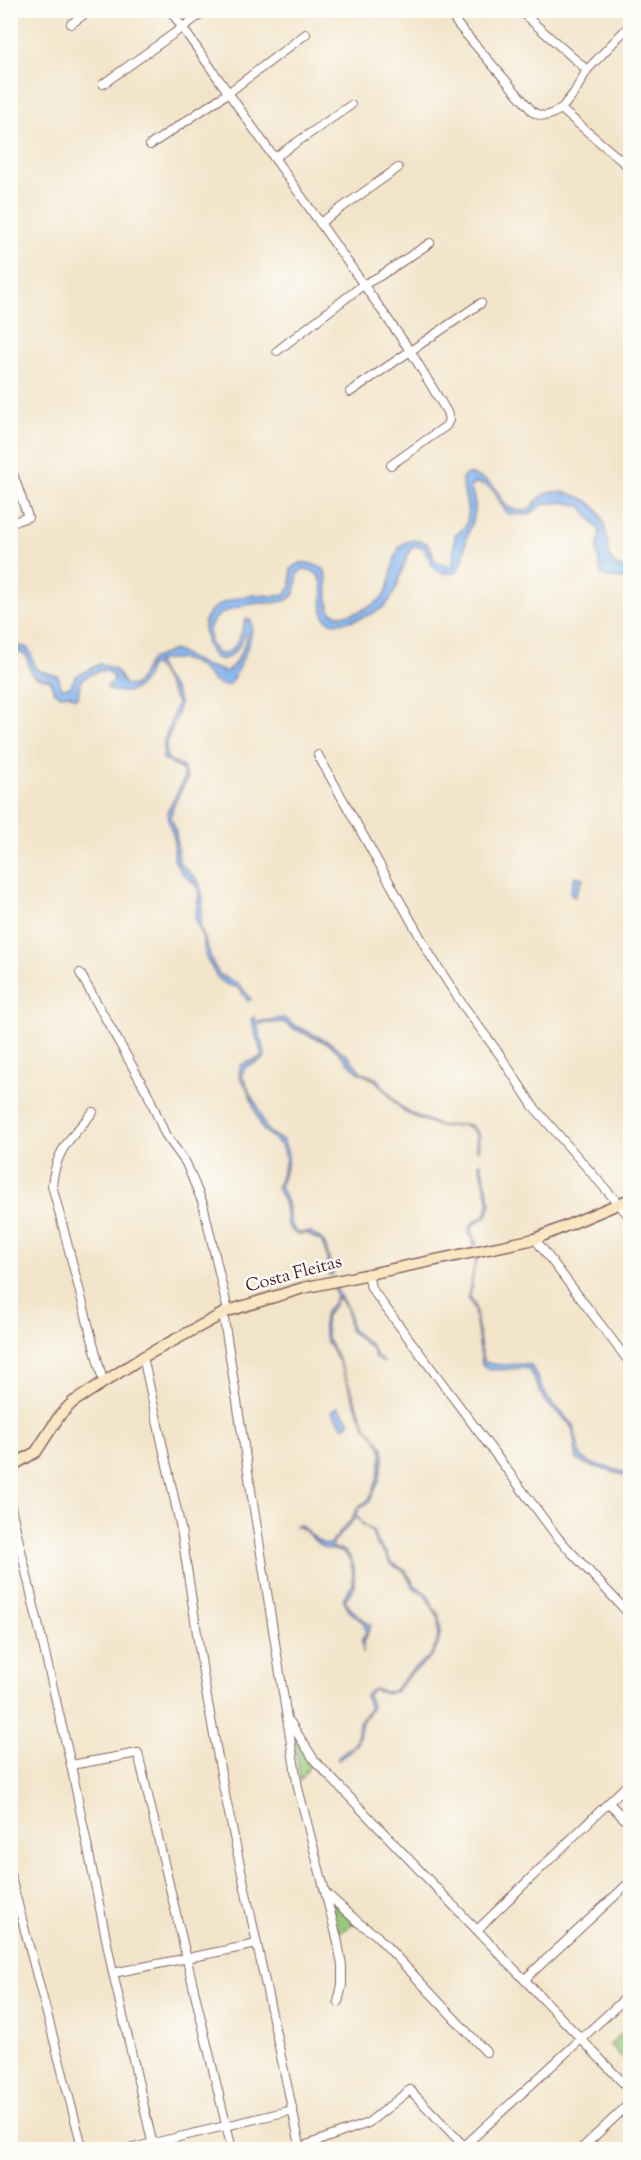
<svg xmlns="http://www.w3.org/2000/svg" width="641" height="2160" viewBox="0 0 641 2160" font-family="'Sorts Mill Goudy',serif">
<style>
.green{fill:#95ca7b;stroke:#707453;stroke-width:1.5}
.water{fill:#82b3ee;stroke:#66698c;stroke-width:1.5}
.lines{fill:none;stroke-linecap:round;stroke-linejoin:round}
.street-casing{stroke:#856462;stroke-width:10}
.secondary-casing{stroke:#856462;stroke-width:13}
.street{stroke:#fff;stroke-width:8}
.secondary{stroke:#f9e7c3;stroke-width:10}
.labels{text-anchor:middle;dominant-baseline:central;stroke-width:5;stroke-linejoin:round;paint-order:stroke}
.street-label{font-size:18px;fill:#4a1f2b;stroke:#fdfcf7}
</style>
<rect width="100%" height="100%" fill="#fdfcf7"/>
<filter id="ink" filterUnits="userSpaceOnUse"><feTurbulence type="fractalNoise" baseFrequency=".0167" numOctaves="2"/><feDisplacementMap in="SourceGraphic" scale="12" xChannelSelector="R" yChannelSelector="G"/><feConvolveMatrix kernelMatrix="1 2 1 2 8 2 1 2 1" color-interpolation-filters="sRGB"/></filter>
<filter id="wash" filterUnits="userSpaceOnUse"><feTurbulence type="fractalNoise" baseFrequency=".008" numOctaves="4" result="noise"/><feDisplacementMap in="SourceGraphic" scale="24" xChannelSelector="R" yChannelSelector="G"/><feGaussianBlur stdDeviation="1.35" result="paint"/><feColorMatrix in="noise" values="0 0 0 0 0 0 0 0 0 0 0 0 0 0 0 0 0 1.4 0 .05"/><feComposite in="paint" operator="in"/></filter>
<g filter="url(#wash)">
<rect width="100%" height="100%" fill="#f2e4c9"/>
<g class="green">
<path d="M293,1734l18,25v5l-11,17z"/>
<path d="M331,1901l23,22 -14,10h-1z"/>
<path d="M630,2026v39l-20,-20z"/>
</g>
<g class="water">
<path d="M467,474c25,5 27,13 40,33 29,11 22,-5 39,-13 11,-6 31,1 41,7 29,17 13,55 30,65 3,2 10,2 13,2v11l-23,-1 -6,-4 -4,-24 3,-19 -19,-25 -17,-4 -20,2 -16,11 -20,-1c-13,-15 -9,-29 -34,-31l-3,3c0,7 4,12 4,19 1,12 -5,21 -8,32 -4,15 -1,22 -11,36 -24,3 -23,-8 -33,-26l-10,-1c-14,18 -12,51 -34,64 -11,6 -22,10 -35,12 -44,8 0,-49 -40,-53l-6,4 -3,20c-11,14 -28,8 -44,11 -17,4 -42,9 -42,30 0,9 3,14 9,20 18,1 23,-20 28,-35l5,2c5,17 -13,47 -21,63 -17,5 -20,-10 -32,-18 -11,-8 -30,-9 -42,-4 4,5 5,11 9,16 6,8 13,14 14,25 1,18 -19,37 -11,56l15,8 4,12 -14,28 -2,10 5,15 3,30 19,19 3,8 2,9 -3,28 14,40 6,9 18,8 13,16 -3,2 -9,-13 -13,-4 -9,-7 -11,-19 -3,-19 -8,-21 4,-25 -4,-9 -12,-10 -9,-14v-22l-6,-18v-10l16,-31v-8l-21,-12 1,-18 13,-38 -18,-33 -7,-6c-4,4 -4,8 -6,13 -8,16 -23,18 -38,12l-1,-3 5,-3 2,-3c-5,-17 -24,-7 -34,2l-2,15 -3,1 -6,-4 -8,1 -7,-3 -4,-12 -15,-3 -4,-4 -5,-18 -8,-4 -7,2v-6c25,-4 17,8 26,23l21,6 4,12 8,-1 6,-11 24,-12 15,5 10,16 8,1 5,-4 13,-23 23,-9 30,15 22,7c12,-9 18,-24 22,-38h-3c-11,29 -35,38 -40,0 -1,-5 -2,-9 0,-14 7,-19 39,-25 57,-25 9,1 15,2 23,-1l6,-7v-18c10,-11 21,-6 33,0 7,14 0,29 7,43 8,5 18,3 27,0 9,-4 21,-9 27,-18 11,-20 3,-65 42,-51l5,8 2,10 15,5 4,-2 2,-29c3,-3 6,-4 8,-6 11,-11 -1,-37 -1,-51z"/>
<path d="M575,876l8,2 -9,19 -4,-5z"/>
<path d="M254,1017l2,5 28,-4 10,7 37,18 18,14 13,16 15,6 23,27 12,8 29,12 25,-2 5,2 7,7 1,17h-2l-1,-16 -7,-7 -6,-2 -23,2 -36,-15 -29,-32 -17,-8 -27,-27 -37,-16 -11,-7 -26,2 8,30 -1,5 -20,9 -2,9c5,6 6,10 8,17 2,5 6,8 8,13 5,16 7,27 25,33 10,23 3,24 -3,45l7,18 3,20 7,10 14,-1c3,4 9,5 12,9 4,5 7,25 10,33l-4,1 -3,-23 -5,-11 -9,-4 -3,-3h-14l-8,-9 -2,-21 -8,-16 9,-28 -5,-15 -19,-16 -16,-43 -5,-6 -2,-7 2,-8 18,-7 3,-3 -11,-36z"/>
<path d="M481,1163l10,41 -4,12 -15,10 -1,5 6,14 -3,1 -2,-9 -3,-3c-1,-12 8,-13 16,-19l3,-10v-7l-9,-34z"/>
<path d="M479,1257l-5,11 -4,28 5,11 7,50 3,5c15,6 31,0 46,3l17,34 26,26 6,30 8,7 42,12v3l-42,-12 -11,-5 -5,-34 -27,-24 -16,-33c-14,-4 -37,7 -47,-5l-8,-56 -6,-11 8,-39z"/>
<path d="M335,1285l3,8 11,18 2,18 20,16 5,11 9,7 -10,-5 -3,-9 -23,-19 -2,-22 -10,-11 -2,7 -10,13 2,21 9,16 30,72 17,21 1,11 -5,23 -9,20 -12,8 -1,7 6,9 10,6 3,9 11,14 4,8 15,9 8,13 15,12 4,12 6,7 2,13 -3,17 -5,9 -14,14 -7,4 -16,19 -9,3 -14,-4 -6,5 5,9 -1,6c-13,14 -8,11 -12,27 -2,11 -13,17 -21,23v-3l16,-12 4,-11 1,-12 11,-14 -5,-13 9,-6 11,3 8,-1 19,-21 18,-14 7,-12 2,-25 -13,-23 -12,-8 -10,-17 -14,-7 -4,-9 -10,-11 -4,-12 -16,-15 -24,27v4l11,2 7,7 4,10v21l-9,12 5,8 21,18 -8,16v11l-1,-14 4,-7 -2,-9 -15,-12 -6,-13 10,-14c0,-9 0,-21 -6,-28 -7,-8 -18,-4 -26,-10 -10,-7 -15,-18 -27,-20l6,-1c6,4 21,22 29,19 7,-3 10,-12 15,-17 7,-5 9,-10 13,-18 3,-5 10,-6 13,-12 6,-10 15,-42 10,-52 -3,-8 -12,-13 -16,-21 -11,-22 -17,-46 -28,-68 -4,-7 -10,-12 -11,-20 -1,-5 -2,-14 -1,-19 2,-14 18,-11 9,-31z"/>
<path d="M338,1407l12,15 -6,5 -12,-15z"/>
</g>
</g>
<g filter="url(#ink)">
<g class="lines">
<g class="street-casing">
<g id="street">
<path d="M170,10l241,342 36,60 2,8 -3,6 -55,39"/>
<path d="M459,10l-6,7 5,8 75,87c12,7 17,3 28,-3"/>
<path d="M519,10l68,60"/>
<path d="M71,24l19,-14"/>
<path d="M630,25l-43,45 -13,23 -13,16 69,59"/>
<path d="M103,84l104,-74"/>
<path d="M150,145l78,-52 78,-59"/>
<path d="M274,158l77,-53"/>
<path d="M320,223l78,-55"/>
<path d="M277,351l86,-66 17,-9 50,-33"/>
<path d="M350,392l131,-89"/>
<path d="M10,465l18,52 -18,6"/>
<path d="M318,755l114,203 30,46 38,51 33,51 97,111"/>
<path d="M80,973l68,121 17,40 21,29 17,41 25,107"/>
<path d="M93,1112c-22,26 -37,37 -41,73l51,196"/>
<path d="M535,1239l95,124"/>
<path d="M368,1273l3,15 187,250 72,77"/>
<path d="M223,1313l75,475 39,150 5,27v20l-4,17"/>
<path d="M143,1357l38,172 25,163 18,98 77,360"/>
<path d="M10,1503l61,262 42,208 41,177"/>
<path d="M290,1722l25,39 315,329"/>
<path d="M71,1765l67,-12 94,397"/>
<path d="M609,1803l21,22"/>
<path d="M10,1874l73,276"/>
<path d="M326,1893l33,30 17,12 110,117"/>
<path d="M477,1930l153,-148"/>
<path d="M113,1973l144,-29"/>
<path d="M525,1979l105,-97"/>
<path d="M301,2147l67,-24 42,-33 56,58"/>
<path d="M124,2150l169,-40"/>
<path d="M460,2150l170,-156"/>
<path d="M580,2150l50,-47"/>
</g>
</g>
<g class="secondary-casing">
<path id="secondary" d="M10,1467l26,-15 24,-37 13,-13 70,-45 85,-46 75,-23 232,-49 95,-40"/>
</g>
<use href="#street" class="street"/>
<use href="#secondary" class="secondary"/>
</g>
</g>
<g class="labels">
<g class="street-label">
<text transform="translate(294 1275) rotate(-15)">Costa Fleitas</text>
</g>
</g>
<rect width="641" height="2160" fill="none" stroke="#fdfcf7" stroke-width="36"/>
</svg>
